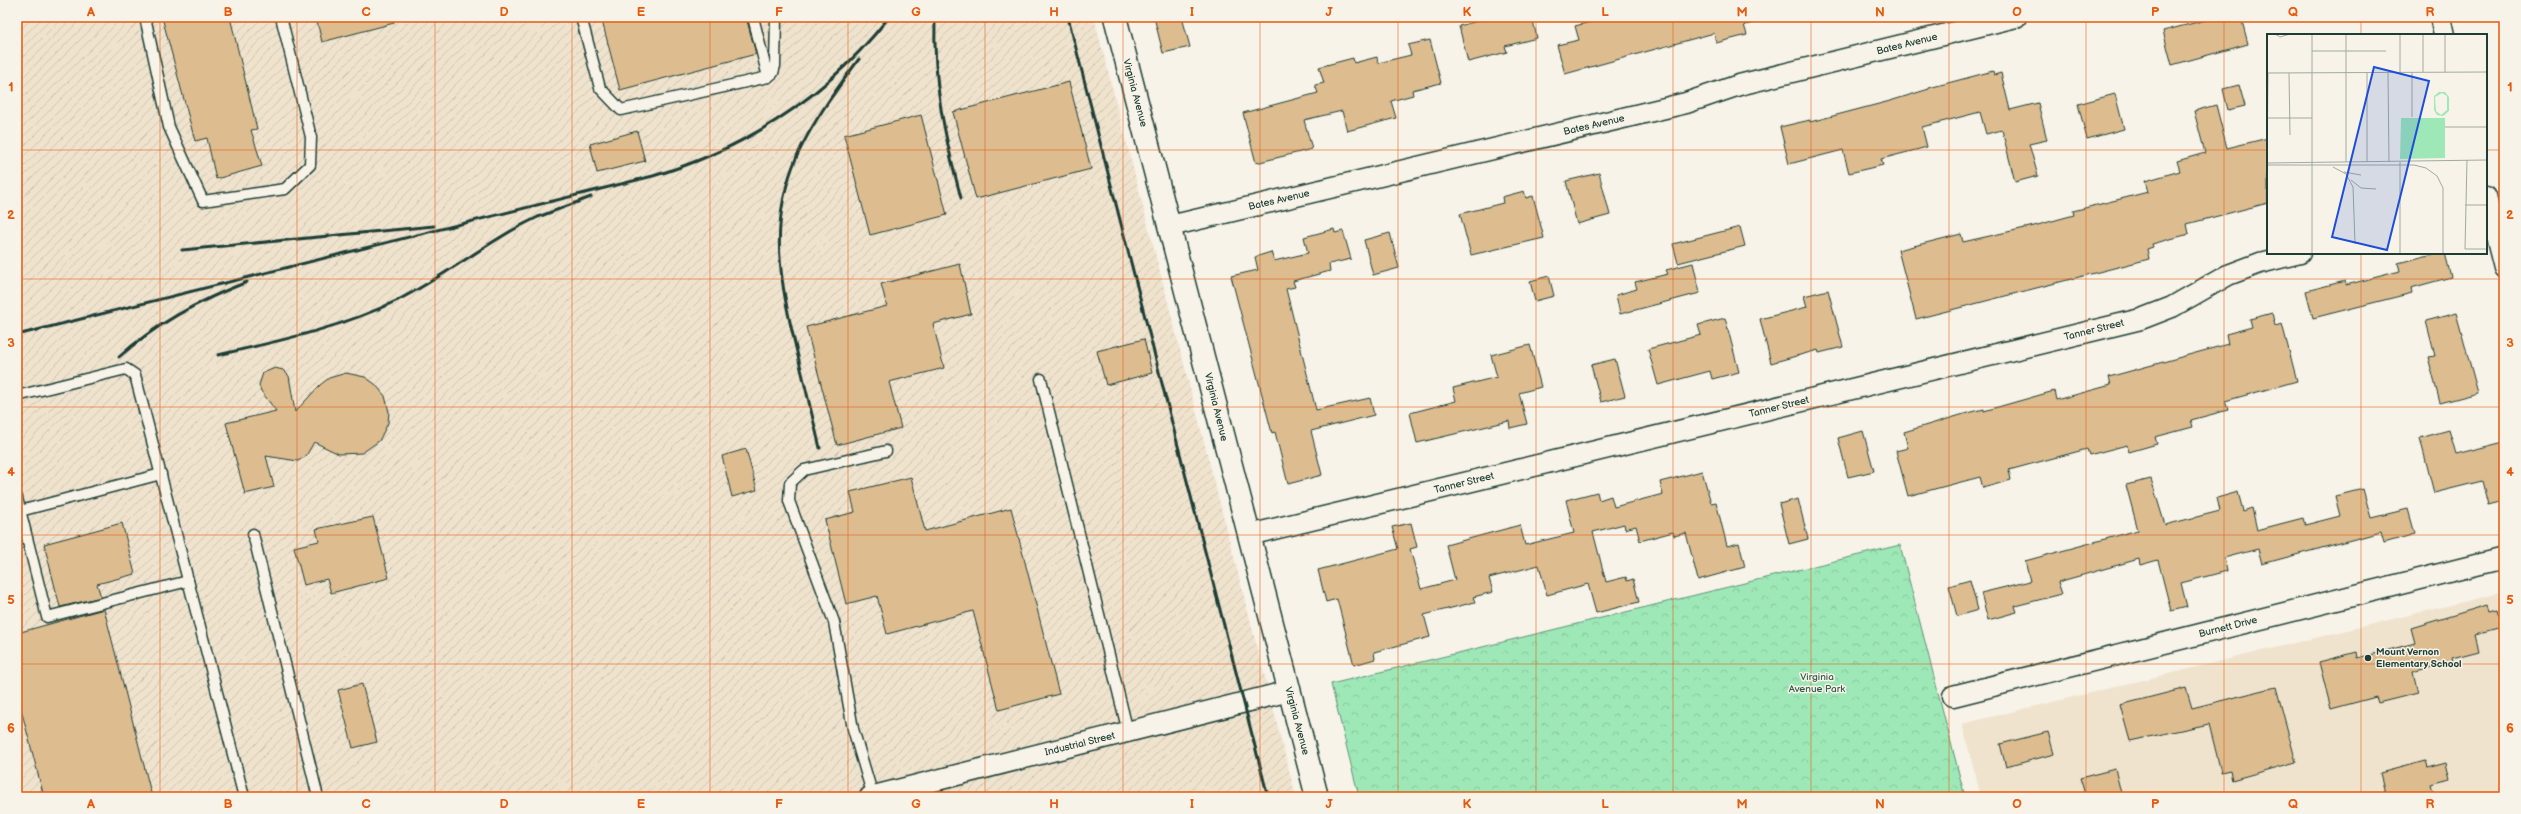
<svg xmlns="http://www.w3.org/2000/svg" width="2521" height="814" viewBox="0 0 2521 814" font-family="'Balsamiq Sans',sans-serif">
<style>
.built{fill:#efe3ce}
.industrial{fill:url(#industrial-furrows)}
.park{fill:url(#park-crowns);stroke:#5e9276}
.building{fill:#ddbd90;stroke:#1f3d34}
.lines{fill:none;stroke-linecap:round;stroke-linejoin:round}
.service-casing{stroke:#1f3d34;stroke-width:13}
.minor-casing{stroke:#1f3d34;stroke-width:23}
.tertiary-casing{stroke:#1f3d34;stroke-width:25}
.service{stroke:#f7f3e8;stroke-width:10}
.minor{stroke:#f7f3e8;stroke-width:20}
.tertiary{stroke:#f7f3e8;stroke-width:22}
.rail{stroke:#1f3d34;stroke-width:3}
.grid{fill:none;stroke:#e8590c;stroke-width:1;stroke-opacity:0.55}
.poi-dot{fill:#1f3d34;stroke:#f7f3e8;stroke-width:1.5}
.labels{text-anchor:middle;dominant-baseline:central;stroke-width:3;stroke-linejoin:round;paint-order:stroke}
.street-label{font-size:10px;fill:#1f3d34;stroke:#f7f3e8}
.poi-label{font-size:10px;font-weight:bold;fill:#1f3d34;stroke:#f7f3e8;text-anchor:start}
.park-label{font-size:10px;fill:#325748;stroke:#f7f3e8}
.inset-road{fill:none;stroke:#a1aaa0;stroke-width:1}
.view{fill:#1d4ed8;fill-opacity:0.15;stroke:#1d4ed8;stroke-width:2}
.inset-edge{fill:none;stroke:#1f3d34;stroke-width:2}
.neatline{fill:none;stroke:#e8590c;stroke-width:1.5}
.grid-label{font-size:13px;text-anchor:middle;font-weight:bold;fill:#e8590c}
</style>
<defs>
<pattern id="industrial-furrows" width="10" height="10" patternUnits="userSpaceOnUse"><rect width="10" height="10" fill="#efe3ce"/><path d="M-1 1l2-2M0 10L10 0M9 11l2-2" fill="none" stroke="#ccc4b2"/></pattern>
<pattern id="park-crowns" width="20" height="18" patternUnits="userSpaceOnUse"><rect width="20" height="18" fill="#9ee8b7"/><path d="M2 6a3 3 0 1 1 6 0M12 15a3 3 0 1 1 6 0" fill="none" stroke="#88c89e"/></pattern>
</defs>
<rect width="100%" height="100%" fill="#f7f3e8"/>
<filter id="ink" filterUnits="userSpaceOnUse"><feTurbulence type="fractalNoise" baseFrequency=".025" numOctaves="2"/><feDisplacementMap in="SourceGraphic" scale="8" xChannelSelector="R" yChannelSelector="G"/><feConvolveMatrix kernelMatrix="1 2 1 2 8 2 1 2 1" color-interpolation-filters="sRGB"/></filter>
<g filter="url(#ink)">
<path class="built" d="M2504,592v205h-523l-19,-73z"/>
<path class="industrial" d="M17,17h1077l202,780h-1279z"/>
<path class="park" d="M1900,545l65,252h-606l-28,-113z"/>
<g class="building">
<path d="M162,17h68l27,112 -6,1 11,36 -46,13 -9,-41 -12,3z"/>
<path d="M316,17h77l1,6 -72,19z"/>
<path d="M601,17h145l10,37 -136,36z"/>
<path d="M1154,17h28l8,30 -27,6z"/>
<path d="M1492,17h40l5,21 -32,8 2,6 -39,10 -9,-36z"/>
<path d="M1609,17h144l1,6 -10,2 3,10 -31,8 -2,-10 -149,41 -8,-29 22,-5 -4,-14z"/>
<path d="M2217,17h24l7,27 -76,21 -9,-34z"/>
<path d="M1430,40l11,43 -29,7 1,5 -22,6 5,17 -49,13 -5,-20 -38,9 8,29 -56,14 -13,-50 75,-20 -3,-8 9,-2 -5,-16 34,-9 1,5 23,-6 1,6 33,-8 -3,-10z"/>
<path d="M1993,71l1,4 7,-2 9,37 28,-7 9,37 -18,4 9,32 -23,6 -13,-52 -16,4 -6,-22 -58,15 5,20 -46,12 2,6 -34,8 -6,-23 -54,14 -9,-37 30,-7v2l80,-21 39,-12v-1z"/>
<path d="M1069,82l22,87 -115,30 -23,-87z"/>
<path d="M2239,85l6,21 -17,4 -5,-21z"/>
<path d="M2115,94l9,35 -37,10 -9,-35z"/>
<path d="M2216,105l11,43 41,-10v65l-81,21 2,10 -37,10 1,3 -6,2 2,10 -233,60 -18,-69 63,-16 2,8 71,-16 40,-11 -1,-4 75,-19 -3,-11 35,-10 -3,-10 28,-8 -11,-42z"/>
<path d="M921,115l26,100 -77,20 -26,-100z"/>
<path d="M637,131l8,30 -48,12 -7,-29z"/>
<path d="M1599,173l11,42 -33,9 -11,-43z"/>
<path d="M1524,191l2,7 7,-2 11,42 -73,17 -11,-41 43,-11 -1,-6z"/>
<path d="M1740,227l5,19 -67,17 -5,-19z"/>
<path d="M1334,229l1,4 8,-2 8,28 -22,5 1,7 -37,10 2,6 -9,2 30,121 54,-12 4,17 -63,16 11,44 -34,9 -13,-52 -3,1 -41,-157 27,-6 -3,-13 16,-5 3,9 34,-8 -4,-16z"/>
<path d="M1390,233l9,35 -26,7 -9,-35z"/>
<path d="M2437,253h8l6,24 -40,11 1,5 -99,25 -7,-27 39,-10 1,4 54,-14 -2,-8z"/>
<path d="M1693,263l7,30 -80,21 -4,-19 21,-6 -2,-7 33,-8 -2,-4z"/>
<path d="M960,264l11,50 -38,10 11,44 -55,14 12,46 -64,17 -31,-118 81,-21 -6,-22z"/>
<path d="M1549,276l5,20 -19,5 -5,-20z"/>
<path d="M1828,290l15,57 -24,6 -1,-3 -47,13 -11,-44 47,-12 -3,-11z"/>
<path d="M2272,313l3,13 7,-2 15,57 -72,20 3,9 -37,10 2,7 -38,10 2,7 -28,8 -2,-7 -38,10 -2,-6 -78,21 2,10 -28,8 -3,-11 -72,19 -12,-45 12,-3 -4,-16 60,-18 20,-5v2l70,-20 2,9 55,-15 -2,-8 119,-33 -2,-10 26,-7 -2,-8z"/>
<path d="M2456,313l22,80 -38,10 -12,-46 7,-1 -9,-35z"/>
<path d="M1725,318l14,54 -27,7 -2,-8 -52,14 -10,-36 53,-14 -3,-10z"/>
<path d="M1144,339l8,34 -46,12 -9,-34z"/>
<path d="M1530,345l11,42 -22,6 8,31 -17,4 -1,-7 -92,22 -7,-30 46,-12 -3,-13 44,-11 -6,-22z"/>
<path d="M1615,359l10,37 -24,6 -10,-37z"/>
<path d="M275,368l8,2 6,6 6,36 25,-27 9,-7 17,-5 19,4 10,7 10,12 4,16 -1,11 -9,18 -17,12 -23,1 -25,-12 -8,14 -8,5 -32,-5 8,31 -29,7 -19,-71 50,-12 -15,-20 -2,-6 4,-12z"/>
<path d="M2449,430l7,24 48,-12v59l-16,4 -6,-24 -48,12 -14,-55z"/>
<path d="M1863,431l11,40 -26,6 -10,-39z"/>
<path d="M746,449l11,41 -25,7 -10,-41z"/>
<path d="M1702,471l9,32 5,-1 11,44 12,-3 6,24 -47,13 -12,-47 -12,3 -1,-4 -33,9 -4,-15 -11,3 -1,-5 -31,8 13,50 20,-5 1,4 6,-2 6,23 -43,11 -8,-29 -41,11 -8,-30 -50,13 4,14 -20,5 2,5 -51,13 6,22 -56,15 1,7 -21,6 -17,-66 -11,3 -8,-32 80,-21 -6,-22 19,-4 6,24 -7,2 11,40 34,-9 -9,-35 74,-20 5,20 49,-12 -8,-33 31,-8 2,8 12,-4 3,11 49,-13 -3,-12z"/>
<path d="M911,477l14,54 86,-23 48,186 -60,16 -26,-99 -86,23 -10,-38 -31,8 -21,-84 30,-8 -5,-20z"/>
<path d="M2151,479l14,46 55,-14 -3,-13 21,-6 5,19 9,-3 5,22 46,-12 2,7 35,-9 -5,-20 28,-7 8,29 37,-9 7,25 -31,9 -3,-11 -119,32 -4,-15 -34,9 3,13 -46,12 6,24 -16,4 -13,-51 -18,5 -1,-6 -81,23 4,12 -47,12 2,6 -29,8 -7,-27 49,-12 -5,-20 113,-31 -12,-45z"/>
<path d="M1798,499l10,40 -19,5 -10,-40z"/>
<path d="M373,517l16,61 -58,15 -4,-14 -23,6 -10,-38 25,-6 -3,-12z"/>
<path d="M122,523l13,51 -38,10 4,13 -41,10 -16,-63z"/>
<path d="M1970,580l8,30 -21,6 -8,-30z"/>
<path d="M2487,605l2,6 8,-2 5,19 -27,7 4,16 -27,7 1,4 -40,10 5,21 -40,10 -2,-6 -45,12 -12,-47 38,-10 1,6 57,-15 -4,-15z"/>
<path d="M104,609l48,188h-108l-27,-103v-61z"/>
<path d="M362,684l15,58 -24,6 -15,-58z"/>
<path d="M2276,687l20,75 -64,18 -2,-10 -9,2 -12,-48 -79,17 -10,-36 66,-17 6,20z"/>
<path d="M2048,732l6,22 -48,13 -6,-23z"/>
<path d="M2425,761l2,6 19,-5 4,17 -19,5 2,7 -24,6h-23l-6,-24z"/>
<path d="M2115,769l7,28h-36l-6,-19z"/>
</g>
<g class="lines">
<g class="service-casing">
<g id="service">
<path d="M145,17l24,110 34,74 82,-12 25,-24 1,-28 -30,-120"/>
<path d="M581,17l19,71 21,22 147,-33 5,-4 2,-7 1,-49"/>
<path d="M753,17l15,60"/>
<path d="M1041,379l87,353"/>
<path d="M17,396l109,-27 9,6 109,422"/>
<path d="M17,498l30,119 141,-36"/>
<path d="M20,511l141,-37"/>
<path d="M253,534l65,263"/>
<path d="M873,796l-20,-67 -19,-107 -45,-121 1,-18 14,-13 82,-19"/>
</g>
</g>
<g class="minor-casing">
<g id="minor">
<path d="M2440,17l4,18"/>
<path d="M2486,197l18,71"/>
<path d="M1170,226l516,-123 53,-18 277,-68"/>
<path d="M1249,535l892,-216 31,-12 56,-32 32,-12 40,-10"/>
<path d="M1953,696l551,-138"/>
<path d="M870,797l419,-106"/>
</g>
</g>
<g class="tertiary-casing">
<path id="tertiary" d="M1115,17l202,780"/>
</g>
<use href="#service" class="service"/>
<use href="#minor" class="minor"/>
<use href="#tertiary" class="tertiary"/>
<g class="rail">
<path d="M935,17c-2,66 9,117 26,181"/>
<path d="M1068,17l200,780"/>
<path d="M182,250l252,-24"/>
<path d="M17,335l636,-159c95,-28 175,-81 236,-159"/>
<path d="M218,355c61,-14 123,-27 180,-55 42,-21 80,-51 122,-74l18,-9 53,-20"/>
<path d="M119,357c38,-34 81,-57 128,-75"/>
<path d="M820,448c-8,-33 -16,-67 -24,-100 -16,-67 -28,-125 1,-192 16,-35 39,-66 62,-97"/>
</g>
</g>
</g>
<path class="grid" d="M160,17v780M297,17v780M435,17v780M572,17v780M710,17v780M848,17v780M985,17v780M1123,17v780M1260,17v780M1398,17v780M1536,17v780M1673,17v780M1811,17v780M1949,17v780M2086,17v780M2224,17v780M2361,17v18M17,150h2251M2486,150h18M2361,253v544M17,279h2487M17,407h2487M17,535h2487M17,664h2487"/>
<circle class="poi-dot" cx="2368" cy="658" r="4"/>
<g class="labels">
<g class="street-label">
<text transform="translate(1907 44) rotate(-14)">Bates Avenue</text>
<text transform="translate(1135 93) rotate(75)">Virginia Avenue</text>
<text transform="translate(1594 125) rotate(-13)">Bates Avenue</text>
<text transform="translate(1279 200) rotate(-13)">Bates Avenue</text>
<text transform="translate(2094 330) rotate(-14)">Tanner Street</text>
<text transform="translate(1216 407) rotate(76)">Virginia Avenue</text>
<text transform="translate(1779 407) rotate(-14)">Tanner Street</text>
<text transform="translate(1464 483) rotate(-14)">Tanner Street</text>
<text transform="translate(2228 627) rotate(-14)">Burnett Drive</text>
<text transform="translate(1297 721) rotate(75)">Virginia Avenue</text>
<text transform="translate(1080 744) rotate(-14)">Industrial Street</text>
</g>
<g class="poi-label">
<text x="2376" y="652">Mount Vernon<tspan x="2376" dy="12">Elementary School</tspan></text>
</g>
<g class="park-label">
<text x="1817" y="677">Virginia<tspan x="1817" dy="12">Avenue Park</tspan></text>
</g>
</g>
<g transform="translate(2267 34)">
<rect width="220" height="220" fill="#f7f3e8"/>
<path d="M172,58h6l4,5v14l-6,5 -6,-1 -3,-5v-14zM175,59l5,3v14l-6,5 -5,-4 -1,-14z" fill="#9ee8b7" fill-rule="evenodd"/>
<path d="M134,84h44v40l-45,1z" fill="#9ee8b7"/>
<path class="inset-road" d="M8,0l5,3 10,-3M45,0v220M133,0v39M156,0v38M178,0v38M45,17h74M145,38v45M0,39l220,-1M22,39l1,62M121,39l1,89M1,84h44M178,93h42M200,126l-2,89h22M79,128v-128M100,128v-89M133,128v92M0,129l220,-3M0,129l1,-90M0,131h147l12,3 11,8 6,12v66M66,133l13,7 7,13 2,57M77,138l17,3M84,146l10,8 15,1M198,171h22"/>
<path class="view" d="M107,33l55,14 -42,169 -55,-13z"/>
<rect width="220" height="220" class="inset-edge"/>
</g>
<rect width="2521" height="814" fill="none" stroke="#f7f3e8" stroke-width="44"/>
<rect x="22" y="22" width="2477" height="770" class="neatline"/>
<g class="grid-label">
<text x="91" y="16">A</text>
<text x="228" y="16">B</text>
<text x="366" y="16">C</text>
<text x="504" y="16">D</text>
<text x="641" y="16">E</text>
<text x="779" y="16">F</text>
<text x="916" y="16">G</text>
<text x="1054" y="16">H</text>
<text x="1192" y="16">I</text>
<text x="1329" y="16">J</text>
<text x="1467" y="16">K</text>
<text x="1605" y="16">L</text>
<text x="1742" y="16">M</text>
<text x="1880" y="16">N</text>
<text x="2017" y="16">O</text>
<text x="2155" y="16">P</text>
<text x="2293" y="16">Q</text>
<text x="2430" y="16">R</text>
<text x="11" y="91">1</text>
<text x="2510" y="91">1</text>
<text x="11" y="219">2</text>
<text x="2510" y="219">2</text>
<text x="11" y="347">3</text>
<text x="2510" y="347">3</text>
<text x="11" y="476">4</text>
<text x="2510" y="476">4</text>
<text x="11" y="604">5</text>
<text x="2510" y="604">5</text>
<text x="11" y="732">6</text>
<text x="2510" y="732">6</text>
<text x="91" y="808">A</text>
<text x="228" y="808">B</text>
<text x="366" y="808">C</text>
<text x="504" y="808">D</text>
<text x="641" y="808">E</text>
<text x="779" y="808">F</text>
<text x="916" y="808">G</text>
<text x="1054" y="808">H</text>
<text x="1192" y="808">I</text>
<text x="1329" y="808">J</text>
<text x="1467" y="808">K</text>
<text x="1605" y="808">L</text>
<text x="1742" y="808">M</text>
<text x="1880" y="808">N</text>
<text x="2017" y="808">O</text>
<text x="2155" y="808">P</text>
<text x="2293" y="808">Q</text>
<text x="2430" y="808">R</text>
</g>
</svg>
